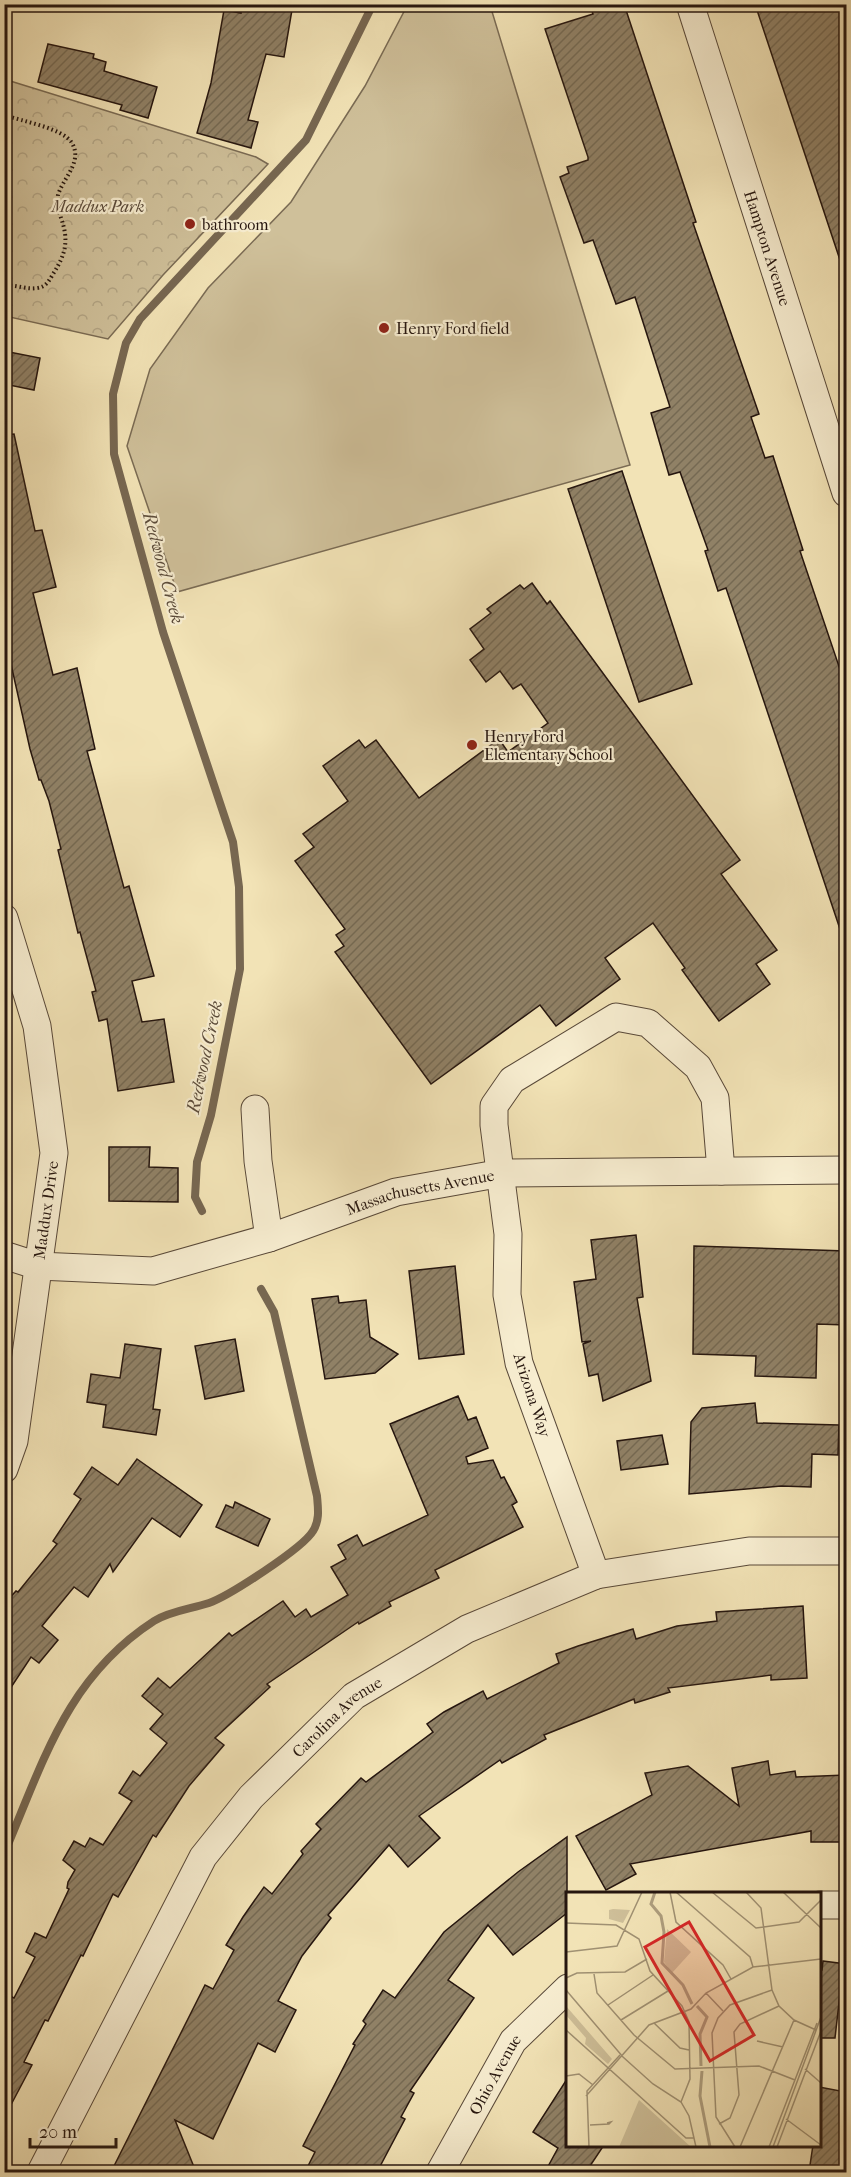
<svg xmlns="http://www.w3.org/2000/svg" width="851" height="2177" viewBox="0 0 851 2177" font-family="'IM FELL French Canon',serif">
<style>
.forest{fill:url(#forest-crowns);stroke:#7a6b54;stroke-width:1.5}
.garden{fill:#cfc09a;stroke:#7a6b54;stroke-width:1.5}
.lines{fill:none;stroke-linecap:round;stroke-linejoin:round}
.stream{stroke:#776751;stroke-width:8}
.building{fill:url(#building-hatch);stroke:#26160f;stroke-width:1.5}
.minor-casing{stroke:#594939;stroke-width:29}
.path{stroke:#26160f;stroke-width:4;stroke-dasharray:1.5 3;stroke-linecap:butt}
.minor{stroke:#f7edd0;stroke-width:27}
.poi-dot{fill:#8f2418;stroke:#f7edd0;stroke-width:2}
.labels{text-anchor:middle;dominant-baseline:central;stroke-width:4.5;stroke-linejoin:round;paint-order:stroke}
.park-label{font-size:16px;font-style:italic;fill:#594939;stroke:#f7edd0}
.poi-label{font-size:16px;fill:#26160f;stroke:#f7edd0;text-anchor:start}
.street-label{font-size:16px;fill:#26160f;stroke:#f7edd0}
.water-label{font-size:18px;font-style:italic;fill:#5c4c3b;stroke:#f7edd0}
.inset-river{fill:none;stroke:#ad9d7d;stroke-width:3}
.inset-road{fill:none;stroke:#a09173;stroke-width:1.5}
.view{fill:#d62828;fill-opacity:0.15;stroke:#d62828;stroke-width:3}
.inset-edge{fill:none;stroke:#26160f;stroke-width:3}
</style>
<defs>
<pattern id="forest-crowns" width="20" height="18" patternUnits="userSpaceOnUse" patternTransform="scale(1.5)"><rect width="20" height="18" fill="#cfc09a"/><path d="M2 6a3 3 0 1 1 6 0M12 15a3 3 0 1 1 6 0" fill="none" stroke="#b2a484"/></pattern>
<pattern id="building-hatch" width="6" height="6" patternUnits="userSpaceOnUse" patternTransform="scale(1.5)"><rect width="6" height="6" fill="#908166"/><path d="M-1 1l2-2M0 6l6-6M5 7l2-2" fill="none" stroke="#756952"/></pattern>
</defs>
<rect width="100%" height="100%" fill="#f2e3b6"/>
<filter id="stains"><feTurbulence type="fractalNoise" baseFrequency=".00333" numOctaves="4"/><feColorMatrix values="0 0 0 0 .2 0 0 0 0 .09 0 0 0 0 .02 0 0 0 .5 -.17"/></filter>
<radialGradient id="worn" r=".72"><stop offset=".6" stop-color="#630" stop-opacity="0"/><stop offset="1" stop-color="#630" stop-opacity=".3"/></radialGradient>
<path class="forest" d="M7,80l249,77 12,7 -105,111 -55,64 -103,-23 -1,-228z"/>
<path class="garden" d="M408,4l82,1 140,460 -453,127 -50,-146 23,-77 58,-81 83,-86 74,-116z"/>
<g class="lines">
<g class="stream">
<path d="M202,1211l-7,-14 2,-35 14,-47 29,-146 -1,-82 -6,-45 -70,-210 -49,-178 -1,-60 13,-51 14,-24 166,-179 67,-136"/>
<path d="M4,1854c39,-91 62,-176 150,-233 16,-10 37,-12 55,-18 20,-7 94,-55 104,-72 7,-11 5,-23 4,-35l-43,-184 -13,-23"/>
</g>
</g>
<g class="building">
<path d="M242,4h51l-9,53 -18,-3 -18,66 10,2 -7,26 -54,-15 14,-50 13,-73 17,3z"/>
<path d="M612,4h12l72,218 -3,1 66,191 -8,3 14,41 8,-2 30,94 -3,1 46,136v247l-4,1 -116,-347 -8,3 -13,-40 3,-1 -28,-78 -11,3 -18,-62 19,-6 -35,-110 -19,7 -23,-64 -9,3 -24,-66 9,-4 -2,-6 21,-7v-3l-43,-128 48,-15 -1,-3z"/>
<path d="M755,4h86l5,16v245l-4,1z"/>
<path d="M48,44l46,10 -1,4 13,4 -2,9 53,16 -9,31 -28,-8 2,-5 -84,-23z"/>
<path d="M4,351l36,7 -6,32 -30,-6z"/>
<path d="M14,434l21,97 7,-1 14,57 -23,6 20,82 24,-7 18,81 -8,2 37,137 5,-2 25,90 -22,5 10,41 22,-3 10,63 -56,9 -11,-72 -8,2 -7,-29 4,-1 -16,-59 -2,1 -20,-83 3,-1 -12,-48 -8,-21h-2l-9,-31 -26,-116v-198z"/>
<path d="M622,471l70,213 -53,18 -71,-213z"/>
<path d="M532,583l15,21 3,-3 190,259 -19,14 56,76 -21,14 14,20 -51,37 -37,-51 3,-2 -32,-45 -48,35 15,21 -64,47 -16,-21 -109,79 -96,-132 9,-6 -8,-11 9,-6 -50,-68 19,-14 -11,-13 45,-33 -25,-35 36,-26 6,8 11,-8 43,58 80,-59 9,13 40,-29 -27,-39 -8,5 -13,-18 -14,11 -16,-22 14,-11 -14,-20 21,-16 -4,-4 33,-24 4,4z"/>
<path d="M109,1147h41l-1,20 29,1v34l-69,-1z"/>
<path d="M636,1235l7,62 -6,1 14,83 -48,20 -5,-27 -9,2 -6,-32 8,-3 -9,1 -8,-60 22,-3 -5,-39z"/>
<path d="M694,1246l152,5v74l-29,-1 -1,54 -61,-2 1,-20 -63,-2z"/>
<path d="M455,1266l9,88 -45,5 -10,-88z"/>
<path d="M338,1296l1,7 27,-3 4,37 28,17 -23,19 -50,6 -13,-80z"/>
<path d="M235,1339l9,52 -39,8 -10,-53z"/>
<path d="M125,1344l36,5 -8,60 7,1 -4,25 -53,-8 3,-22 -19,-3 4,-28 29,4z"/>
<path d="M458,1396l10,24 8,-3 12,31 -22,9 2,7 25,-4 8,18 3,-1 13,25 -5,3 11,22 -88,43 4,8 -50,24 2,4 -32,18 -1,-2 -91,62 3,3 -55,51 9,7 -35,41 -33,51 -3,-2 -35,62 -5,-3 -30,62 -2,-1 -33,66 -3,-1 -21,42 8,3 -28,53v-125l10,5 21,-41 -9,-5 9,-19 11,5 23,-49 -2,-1 1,-6 7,-12 -12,-10 11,-19 11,6 5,-9 13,7 29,-44 -13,-8 14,-22 7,5 27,-33 -17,-14 13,-15 -21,-18 16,-18 12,10 59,-55 3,3 51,-35 12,16 11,-8 5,8 37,-22 -17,-28 15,-8 -8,-14 19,-10 6,11 65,-31 -38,-91z"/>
<path d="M755,1403l2,20 82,2 -1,30 -26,-1 -1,33 -30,-1 -92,8 2,-72 11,-14z"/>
<path d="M662,1435l6,29 -47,6 -4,-29z"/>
<path d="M137,1459l65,46 -22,32 -28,-19 -39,54 -3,-8 -22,33 -14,-10 -32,39 16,14 -19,23 -8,-6 -27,41v-94l12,-13 2,1 39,-48 -4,-3 28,-42 -7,-5 18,-27 26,18z"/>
<path d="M235,1502l35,17 -12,27 -42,-19 10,-22 7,3z"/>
<path d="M803,1606l4,72 -36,2v-5l-103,13 2,4 -35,11 -1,-4 -90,36 2,4 -44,24 -2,-3 -81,56 21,22 -32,29 -19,-22 -61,70 3,3 -29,38 -24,45 18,9 -21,42 -17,-9 -45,96 -38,-19 21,52h-85l94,-187 8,4 21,-39 -8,-5 17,-28 21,-30 8,7 31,-40 -2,-3 20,-22 -5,-5 45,-46 5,4 67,-50 -6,-8 17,-12 39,-21 4,8 72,-36 -3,-9 22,-8 55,-17 3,10 41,-13 40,-5 -1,-9z"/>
<path d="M768,1761l2,14 25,-4 1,6 50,-2v67h-35v-11l-181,33 6,10 -30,16 -30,-54 76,-41 -7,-22 43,-7 51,40 -7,-38z"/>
<path d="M567,1837v76l-54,42 -25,-30 -40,55 26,18 -64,93 4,2 -13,24 4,2 -28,53h-72l10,-20 -12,-6 52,-101 -2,-1 13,-20 -3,-3 20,-31 12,8 49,-66 74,-60z"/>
<path d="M823,1961l23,3v31l-6,-1 -5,44h-16v-68h3z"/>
<path d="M567,2079v66h37l-18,27h-41l13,-24 -25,-16z"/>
<path d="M819,2087l27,5v80h-37l4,-27h6z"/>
</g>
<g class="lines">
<g class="minor-casing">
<g id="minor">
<path id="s1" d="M690,4l156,489"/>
<path d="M4,918l33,108 17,127 -40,288 -10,28"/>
<path d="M255,1109l3,52 11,77"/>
<path id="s2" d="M4,1255l34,11 115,5 116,-33 127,-46 106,-19 344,-3"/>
<path d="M596,1575l-77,-212 -12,-68 1,-61 -14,-109v-19l18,-26 104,-63 32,6 50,44 17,31 6,73"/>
<path d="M820,1905h26"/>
<path id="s3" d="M41,2172l162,-315 48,-60 103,-101 113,-67 129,-54 153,-24h97"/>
<path id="s4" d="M440,2172l73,-131 55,-53"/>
</g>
</g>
<path class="path" d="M4,115c17,6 59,13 68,28 11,19 -9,35 -14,52 -1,7 1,16 3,23 8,22 5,36 -8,56 -4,7 -7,13 -16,14 -11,2 -21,-4 -33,-2"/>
<use href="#minor" class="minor"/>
</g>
<g class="poi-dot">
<circle cx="190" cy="224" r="6"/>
<circle cx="384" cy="328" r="6"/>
<circle cx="472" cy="745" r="6"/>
</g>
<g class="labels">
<g class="park-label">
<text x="98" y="206">Maddux Park</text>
</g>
<g class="poi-label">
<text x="202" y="224">bathroom</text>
<text x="396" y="328">Henry Ford field</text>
<text x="484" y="736">Henry Ford<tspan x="484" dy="18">Elementary School</tspan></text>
</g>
<g class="street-label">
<text stroke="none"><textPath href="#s1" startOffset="256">Hampton Avenue</textPath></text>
<text stroke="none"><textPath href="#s2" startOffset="430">Massachusetts Avenue</textPath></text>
<text transform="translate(46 1210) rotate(-82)">Maddux Drive</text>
<text transform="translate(532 1395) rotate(72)">Arizona Way</text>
<text stroke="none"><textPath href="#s3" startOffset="549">Carolina Avenue</textPath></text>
<text stroke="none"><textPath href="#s4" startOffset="112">Ohio Avenue</textPath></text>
</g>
<g class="water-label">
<text transform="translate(163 568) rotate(75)">Redwood Creek</text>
<text transform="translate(205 1057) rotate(-78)">Redwood Creek</text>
</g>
</g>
<g transform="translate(566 1892)">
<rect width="255" height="255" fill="#f2e3b6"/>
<path d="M0,114l46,53 -4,5 -23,-20 1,-6 -20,-23zM73,208l52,47h-72z" fill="#cfc09a"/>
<path d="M43,18l4,-1 17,1 -7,13 -14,-4zM101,37l24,23 -19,21 -8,-11z" fill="#cfc09a"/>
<path class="inset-river" d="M89,0l-4,12 10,12 3,16 -2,31 21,22 9,19M131,114l10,11 -7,17 1,32M136,179l-2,25 10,51"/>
<path class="inset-road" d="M104,0l6,30 47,43 8,14M110,0l74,65 3,10M146,0l44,36 43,-6 22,-22M180,0l15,16 11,82 7,16 15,14 22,10M217,0l38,36M0,31l50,2 23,14 11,32 32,35 7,16 1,57 -9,23M0,60l51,-6 25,-54M28,82l3,19 37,42 41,34 84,-3 36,14M0,86l11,-5 48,-1 22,-13M0,98l57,67 30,27 28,18 8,14 7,31M140,101l17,18M42,113l45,-30M55,128l47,-29M88,131l26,25 9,2M0,138l120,108h8M191,149l26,6M239,177l16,14M0,184l13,-2 14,11M20,204l63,-71 42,-16 15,-16 47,-26 68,-8M220,227l35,26M153,232l11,-6 9,-23 -5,-63 6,-8 39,-18M24,233l19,-1 2,-2 -4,1M23,255l-2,-56 33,-36M169,255l-19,-30 -4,-84 6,-15 12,-13 42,-15M174,255l54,-127M203,255l48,-124M207,255l48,-130M211,255l44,-116"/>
<path class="view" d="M123,30l65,113 -44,26 -65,-114z"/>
<rect width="255" height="255" class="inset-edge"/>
</g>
<rect width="851" height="2177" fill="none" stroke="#f2e3b6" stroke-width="24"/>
<rect x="6" y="6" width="839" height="2165" fill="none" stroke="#26160f" stroke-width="3"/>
<rect x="12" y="12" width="827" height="2153" fill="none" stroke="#26160f" stroke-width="1.5"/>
<path d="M30 2138v9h86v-9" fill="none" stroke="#26160f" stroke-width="3"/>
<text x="39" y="2138" font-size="18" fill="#26160f" stroke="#f7edd0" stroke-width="4.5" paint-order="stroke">20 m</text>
<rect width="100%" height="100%" filter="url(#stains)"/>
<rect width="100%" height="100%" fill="url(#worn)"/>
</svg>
